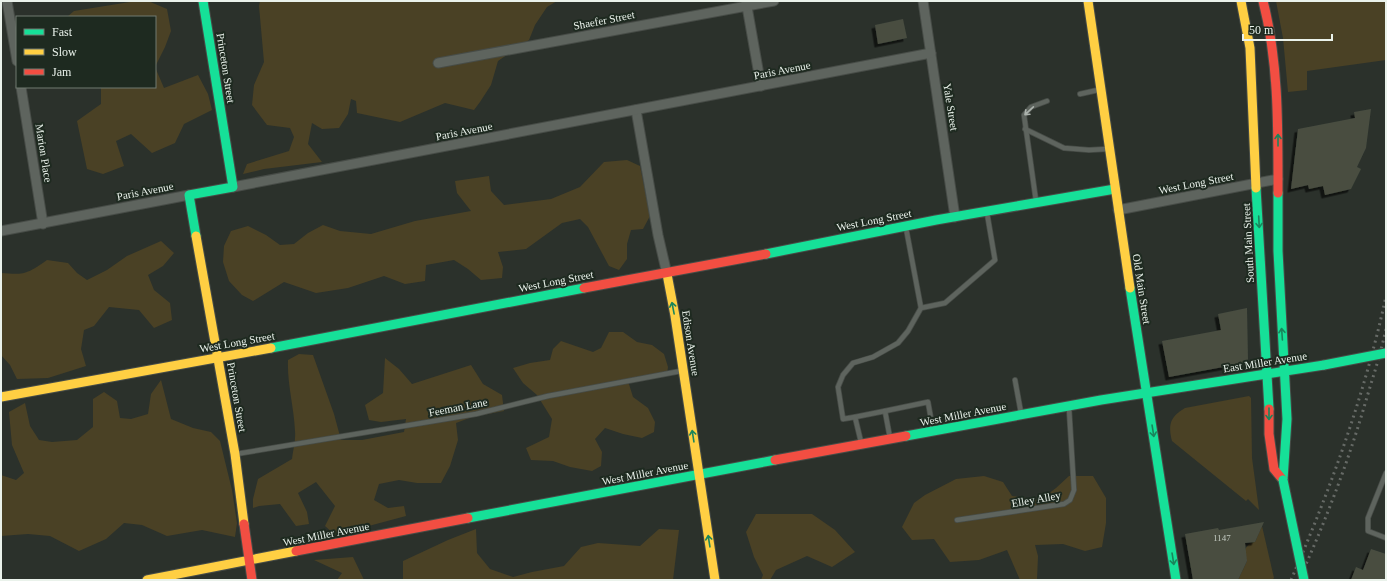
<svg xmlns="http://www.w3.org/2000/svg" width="1387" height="581" viewBox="0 0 1387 581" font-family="Georgia,serif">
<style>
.green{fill:#4a4125}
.building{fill:#484d41;filter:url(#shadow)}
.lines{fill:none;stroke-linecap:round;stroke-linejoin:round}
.lane-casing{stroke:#474c47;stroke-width:6}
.street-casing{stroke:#474c47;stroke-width:11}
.fast-casing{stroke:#474c47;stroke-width:11}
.slow-casing{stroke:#474c47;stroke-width:11}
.jam-casing{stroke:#474c47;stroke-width:11}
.lane{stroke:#5e645e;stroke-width:4.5}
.street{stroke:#5e645e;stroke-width:9}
.fast{stroke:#16e098;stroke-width:9}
.slow{stroke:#ffcf43;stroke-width:9}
.jam{stroke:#f24e42;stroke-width:9}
.rail{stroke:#666a66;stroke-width:3;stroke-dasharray:2 4;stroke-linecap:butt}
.fast-bridge-casing{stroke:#474c47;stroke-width:11;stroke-linecap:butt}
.fast-bridge{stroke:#16e098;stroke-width:9}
.oneway{stroke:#abb2ac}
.oneway2{stroke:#1a855c}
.labels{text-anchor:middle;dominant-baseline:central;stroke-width:4;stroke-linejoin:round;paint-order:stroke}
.number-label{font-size:9px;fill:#c2c9c0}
.street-label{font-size:11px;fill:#eaf2eb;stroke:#1e2a20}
</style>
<defs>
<filter id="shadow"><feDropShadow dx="-3.5" dy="3.5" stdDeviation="0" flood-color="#0009"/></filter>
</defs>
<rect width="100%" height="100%" fill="#2b312b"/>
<g class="green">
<path d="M136,1h12l19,8 4,22 -6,16 -10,20 9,21 34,-13 10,19 4,16 -28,14 -9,19 -23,10 -21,-19 -15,7 8,25 -21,8 -16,-5 -10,-48 24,-17v-17h54v-70h-88l7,-6z"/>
<path d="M260,1h297l-10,6 -12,18 -6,15 -31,21 -7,24 -11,17 -6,8 -29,-7 -45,19 -43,-9 -1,-12 -5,-2 -3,15 -9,14 -17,1 -10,-6 -4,21 14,18 -58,7 -21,5 4,-10 42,-13 5,-14 -4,-9 -23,-3 -15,-20 2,-20 10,-23 -5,-56z"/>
<path d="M1276,1h110v59l-79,11v19l-19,2 -5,-54z"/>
<path d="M627,160l13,6 10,50 -7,13 -12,1 -4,14v15l-8,11 -10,-4 -21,-39 -8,-8 -18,4 -36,26 -28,3 5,15 -1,11 -21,2 -13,-11 -14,-9 -28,5 -1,16 -20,3 -21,-8 -36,12 -32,5 -32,-11 -31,19 -11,-6 -13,-14 -6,-19 1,-16 7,-15 17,-5 18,9 14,10 14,-1 14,-11 15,-8 17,6 31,3 44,-13 56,-10 -14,-18 -2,-12 34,-5 2,15 13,14 47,-6 29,-12 24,-25z"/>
<path d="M161,241l13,12 -11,13 -15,9 6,15 16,13 2,17 -18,8 -15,-18 -30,-3 -15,19 -10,4 -3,19 5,17 -38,12 -31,1 -7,-14 -9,-10v-82c24,2 26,1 46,-13l21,3 9,10 10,7 20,-10 20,-14z"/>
<path d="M609,332h14l14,10 15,3 12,9 4,13 -1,7 -39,7 5,16 15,11 7,14 -1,10 -12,6 -19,-4 -18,-6 -10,11 7,13 -1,14 -9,5 -22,-4 -17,-6 -22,-1 -5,-12 23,-11 3,-18 -15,-24 -14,-12 -10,-15 17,-5 20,-3 3,-11 8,-8 32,11 8,-4z"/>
<path d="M299,354l14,1 21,59 7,26h21l42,-8 2,-13 -25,3 -12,-2 -4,-15 18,-12 2,-35 14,11 13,15 59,-19 12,19 19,11 2,16 -32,6 -16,6 2,17 -8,26 -9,17h-24l-18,-3 -20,4 -5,16 14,8 16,-2 2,10 -71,19 -10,-9 10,-20 -19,-24 -18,11 9,19 2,12 -13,2 -16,-22 -21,2 -6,2v-9l5,-20 34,-20c1,-9 4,-19 3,-28 -1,-24 -8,-47 -7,-71z"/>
<path d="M161,380l10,39 22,9 18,4 9,9 12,49 5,33 -2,14 -33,-7 -35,6 -25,-11 -18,-2 -18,16 -27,12 -29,-15 -22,-2 -27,2v-61l15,5 8,-7 -12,-28 -3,-33 16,-9 5,23 9,14 13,2 25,-2 16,-13v-28l11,-7 13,9 3,17 11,1 17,-5 3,-20z"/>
<path d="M1249,396l2,2 1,60 7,52 -11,-11 -2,2 -74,-60c-4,-17 -2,-24 13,-33z"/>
<path d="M984,476l19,6 9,14 28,4 16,-12 13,-12h24l13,22v25l-4,24 -17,4 -22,-7 -28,1 3,11 -1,24h-17l-13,-30 -28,10 -29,2 -16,-23 -22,1 -10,-13 12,-24 11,-8 31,-16z"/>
<path d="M756,514h56l23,16 20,22 -23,15 -25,-11 -31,14 -6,10h-9l2,-5 -9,-18 -8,-25z"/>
<path d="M1262,526l12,52 -2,2h-34l9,-19 -5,-5c4,-8 5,-13 13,-14z"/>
<path d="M476,529l1,24 13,16 23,8 19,-5 32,-6 17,-19 17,-4 42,3 19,-17 20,1 -6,50h-270v-19l45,-21z"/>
<path d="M353,557l11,23h-27l5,-7 -28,-13z"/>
</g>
<g class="building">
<path d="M903,19l4,19 -29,6 -3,-19z"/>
<path d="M1371,109l-5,39 -9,19 4,2 -10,20 -26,6 -2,-9 -14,3 -1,-4 -17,4 7,-60 57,-11 -1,-6z"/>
<path d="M1247,308l1,51 -3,4 -76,14 -7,-36 59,-11 -3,-16z"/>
<path d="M1264,522l-9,20 -10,1 2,18 -9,19h-45l-8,-46 33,-6 1,2z"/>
<path d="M1371,549l15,5v26h-35l5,-13 7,3z"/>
</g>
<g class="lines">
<g class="lane-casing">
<g id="lane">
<path d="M1080,94l18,-4"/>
<path d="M1025,129l39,19 25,2 18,-1"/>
<path d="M1036,201l-12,-86 7,-8 16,-6"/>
<path d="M921,308l24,-5 50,-43 -8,-47"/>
<path d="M1015,380l6,33"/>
<path d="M885,411l43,-9 5,28"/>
<path d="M855,417l30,-6 5,27"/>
<path d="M861,442l-6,-25 -12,2 -5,-32 5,-12 10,-12 20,-6 25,-14 10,-12 13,-23 -15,-80"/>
<path d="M236,454l240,-40 72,-18 133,-25"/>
<path d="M1386,473l-18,45v13l18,7"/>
<path d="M957,520l107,-16 6,-4 4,-10 -5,-82"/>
</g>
</g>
<g class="street-casing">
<g id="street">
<path d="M7,1l10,60"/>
<path d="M746,1l15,85"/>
<path d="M923,1l32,216"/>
<path d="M438,63l336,-62"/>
<path d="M21,87l22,137"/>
<path d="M636,110l22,125 9,39"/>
<path d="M233,187l698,-134"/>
<path d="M1118,210l160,-31"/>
<path d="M1,231l188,-36"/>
</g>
</g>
<g class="fast-casing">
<g id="fast">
<path d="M1256,188l13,221"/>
<path d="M1278,193v58l9,168 -4,61"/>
<path d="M196,236l-7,-41 44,-8 -30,-186"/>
<path d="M766,254l170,-34 179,-31"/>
<path d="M1130,288l46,292"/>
<path d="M271,348l313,-60"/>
<path d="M906,436l195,-36 223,-35"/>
<path d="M468,518l307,-58"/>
</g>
</g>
<g class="slow-casing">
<g id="slow">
<path d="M1088,1l42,287"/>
<path d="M1241,1l9,47 6,140"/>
<path d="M196,236l39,218 9,70"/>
<path d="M667,274l8,42 40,264"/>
<path d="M1,397l270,-49"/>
<path d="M147,580l149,-29"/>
</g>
</g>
<g class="jam-casing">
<g id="jam">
<path d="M1263,1c16,62 15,128 15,192"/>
<path d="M584,288l182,-34"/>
<path d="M1269,409v25l5,35 9,11"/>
<path d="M775,460l131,-24"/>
<path d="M244,524l8,56"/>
<path d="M296,551l172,-33"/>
</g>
</g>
<use href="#lane" class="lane"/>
<use href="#street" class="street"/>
<use href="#fast" class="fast"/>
<use href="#slow" class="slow"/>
<use href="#jam" class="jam"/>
<g class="rail">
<path d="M1291,580c40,-92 74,-186 95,-284"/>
<path d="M1299,580c27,-60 50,-120 68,-183 7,-23 14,-45 19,-68"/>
</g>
<g class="fast-bridge-casing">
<g id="fast-bridge">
<path d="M1324,365l62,-12"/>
<path d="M1283,480l21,100"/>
</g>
</g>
<use href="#fast-bridge" class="fast-bridge"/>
</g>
<defs><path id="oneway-shaft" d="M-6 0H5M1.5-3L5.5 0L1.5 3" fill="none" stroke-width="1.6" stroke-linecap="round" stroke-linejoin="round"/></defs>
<use class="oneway" href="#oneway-shaft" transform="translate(1029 111) rotate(137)"/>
<g class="oneway2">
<use href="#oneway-shaft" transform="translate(1278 140) rotate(-90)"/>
<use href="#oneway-shaft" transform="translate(1259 222) rotate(87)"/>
<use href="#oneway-shaft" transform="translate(673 308) rotate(-101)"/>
<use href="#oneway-shaft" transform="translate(1282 334) rotate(-94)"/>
<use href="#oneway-shaft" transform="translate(1269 414) rotate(90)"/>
<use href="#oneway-shaft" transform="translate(1153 431) rotate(81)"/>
<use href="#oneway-shaft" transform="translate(693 436) rotate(-99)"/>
<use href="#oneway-shaft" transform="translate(709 541) rotate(-99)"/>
<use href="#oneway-shaft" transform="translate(1173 559) rotate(81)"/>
</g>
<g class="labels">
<g class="number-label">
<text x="1222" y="538">1147</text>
</g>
<g class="street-label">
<text transform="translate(604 20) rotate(-11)">Shaefer Street</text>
<text transform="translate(226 68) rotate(81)">Princeton Street</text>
<text transform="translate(782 70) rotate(-11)">Paris Avenue</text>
<text transform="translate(951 107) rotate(81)">Yale Street</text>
<text transform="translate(464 131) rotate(-11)">Paris Avenue</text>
<text transform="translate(44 153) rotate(81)">Marion Place</text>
<text transform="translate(1196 183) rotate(-11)">West Long Street</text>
<text transform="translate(145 191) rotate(-11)">Paris Avenue</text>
<text transform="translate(874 220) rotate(-11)">West Long Street</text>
<text transform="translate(1248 243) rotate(-93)">South Main Street</text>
<text transform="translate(556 281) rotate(-11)">West Long Street</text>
<text transform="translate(1142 289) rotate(81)">Old Main Street</text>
<text transform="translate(237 342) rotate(-10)">West Long Street</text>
<text transform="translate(691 343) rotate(81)">Edison Avenue</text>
<text transform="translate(1265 362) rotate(-9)">East Miller Avenue</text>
<text transform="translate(237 397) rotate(80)">Princeton Street</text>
<text transform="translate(458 407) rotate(-11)">Feeman Lane</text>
<text transform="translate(963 414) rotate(-11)">West Miller Avenue</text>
<text transform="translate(645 473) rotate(-11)">West Miller Avenue</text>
<text transform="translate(1036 499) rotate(-10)">Elley Alley</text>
<text transform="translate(326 534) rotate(-11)">West Miller Avenue</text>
</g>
</g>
<rect width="1387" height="581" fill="none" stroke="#eaf2eb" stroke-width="4"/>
<rect x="16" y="16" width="140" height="72" fill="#1e2a20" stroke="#707a71"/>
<rect x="24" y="29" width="20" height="6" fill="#16e098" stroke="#707a71"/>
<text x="52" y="36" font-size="12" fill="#eaf2eb">Fast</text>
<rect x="24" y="49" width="20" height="6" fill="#ffcf43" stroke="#707a71"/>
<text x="52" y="56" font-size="12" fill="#eaf2eb">Slow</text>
<rect x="24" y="69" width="20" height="6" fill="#f24e42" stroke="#707a71"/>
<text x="52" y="76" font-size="12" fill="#eaf2eb">Jam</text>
<path d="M1243 34v6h89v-6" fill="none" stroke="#eaf2eb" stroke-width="2"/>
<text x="1249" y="34" font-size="12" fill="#eaf2eb" stroke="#1e2a20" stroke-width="3" paint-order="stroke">50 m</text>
</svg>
